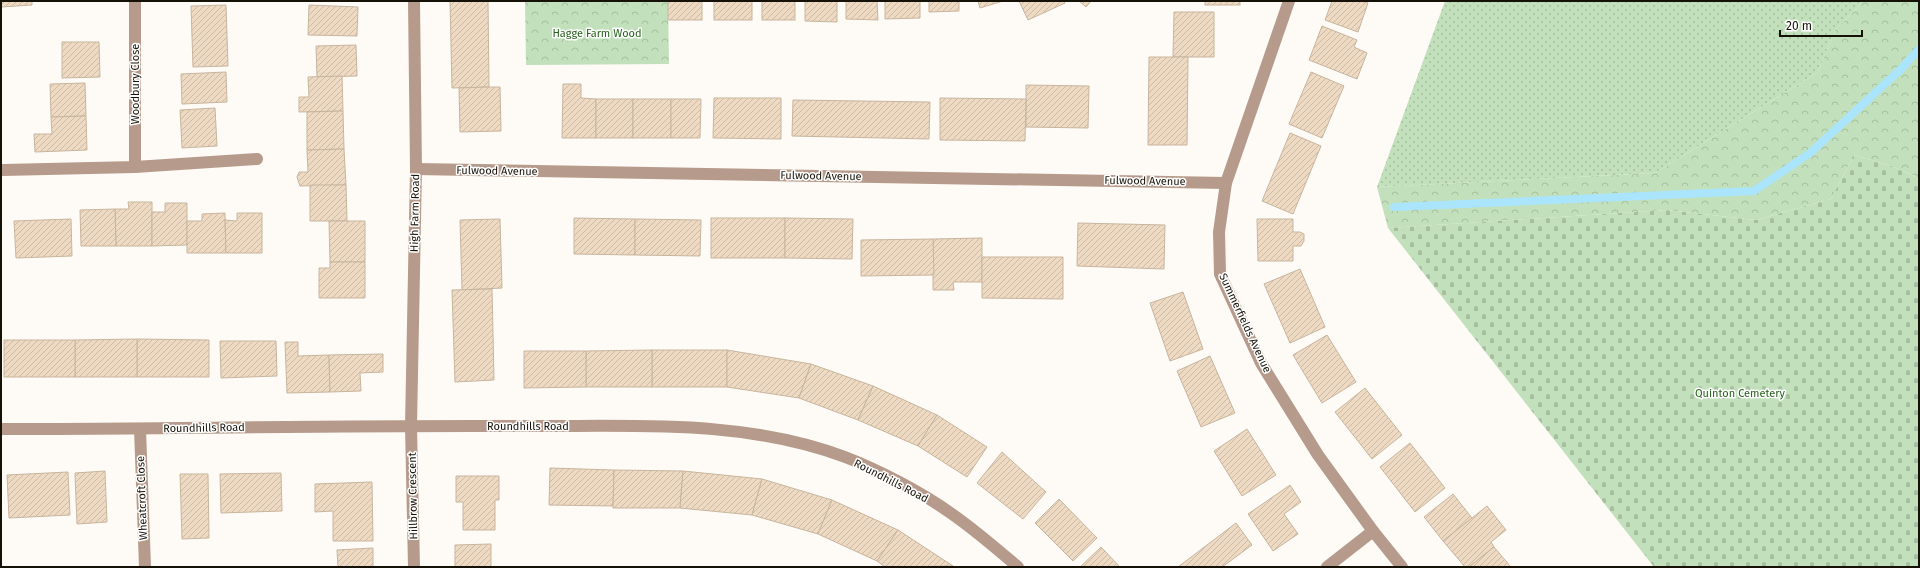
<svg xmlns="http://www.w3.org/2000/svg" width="1920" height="568" viewBox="0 0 1920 568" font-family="'Fira Sans',sans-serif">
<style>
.grass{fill:url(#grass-dots)}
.forest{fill:url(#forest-crowns)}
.cemetery{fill:url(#cemetery-stones)}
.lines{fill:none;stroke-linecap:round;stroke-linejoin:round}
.stream{stroke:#abe5fd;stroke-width:8}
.building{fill:url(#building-hatch);stroke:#c8b59e}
.minor{stroke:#b69b8c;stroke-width:12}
.labels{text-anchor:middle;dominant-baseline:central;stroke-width:3;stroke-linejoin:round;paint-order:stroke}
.park-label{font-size:11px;fill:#28601d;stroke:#fff}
.street-label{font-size:11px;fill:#151107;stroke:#fff}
</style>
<defs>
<pattern id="grass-dots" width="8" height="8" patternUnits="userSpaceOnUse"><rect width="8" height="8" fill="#c1e0bb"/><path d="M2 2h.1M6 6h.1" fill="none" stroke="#a5bf9f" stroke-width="1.8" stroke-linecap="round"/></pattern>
<pattern id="forest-crowns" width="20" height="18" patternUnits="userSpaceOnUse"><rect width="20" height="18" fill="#c1e0bb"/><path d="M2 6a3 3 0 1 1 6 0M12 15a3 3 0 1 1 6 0" fill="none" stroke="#a5bf9f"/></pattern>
<pattern id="cemetery-stones" width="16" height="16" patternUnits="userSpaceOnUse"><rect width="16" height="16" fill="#c1e0bb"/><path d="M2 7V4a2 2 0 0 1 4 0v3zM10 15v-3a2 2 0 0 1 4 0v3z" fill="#a5bf9f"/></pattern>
<pattern id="building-hatch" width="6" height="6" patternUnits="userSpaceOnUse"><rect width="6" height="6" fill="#eedac2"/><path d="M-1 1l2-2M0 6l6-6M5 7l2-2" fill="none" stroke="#cbbaa5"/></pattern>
</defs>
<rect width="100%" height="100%" fill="#fefbf6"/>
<path class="grass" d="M1445,1h419l-29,29 -17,42 -163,101 -278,14z"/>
<g class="forest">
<path d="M525,1h143l1,63 -143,1z"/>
<path d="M1864,1h55v177l-28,-12 -37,-11 -23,44 -75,21 -89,-10 -279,18 -11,-41 278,-14 163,-101 17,-42z"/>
</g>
<path class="cemetery" d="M1854,155l37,11 28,12v389h-265l-266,-339 279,-18 89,10 75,-21z"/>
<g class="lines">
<path class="stream" d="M1394,207l360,-16 56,-38 91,-84 18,-20"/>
</g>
<g class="building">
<path d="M1,1h31v4l-31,2z"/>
<path d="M450,1h38l1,86 -37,1z"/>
<rect x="668" y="1" width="34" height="19"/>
<rect x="714" y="1" width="38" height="19"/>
<rect x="762" y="1" width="33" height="19"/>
<path d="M805,1h32v21l-32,-1z"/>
<path d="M846,1h31l1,19 -32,-1z"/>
<path d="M885,1h35v17l-35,1z"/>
<path d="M929,1h30v10l-30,1z"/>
<path d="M978,1h25l-23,7z"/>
<path d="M1019,1h45l1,2 -37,17z"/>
<path d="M1079,1h12l-5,6z"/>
<rect x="1205" y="1" width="35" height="4"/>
<path d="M1332,1h29l7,2 -10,29 -33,-12z"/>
<path d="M226,5l2,61 -35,1 -2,-61z"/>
<path d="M309,5l49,2 -1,29 -49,-1z"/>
<path d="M1174,12h40v45h-41z"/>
<path d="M1322,26l35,14 -3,7 13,6 -10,26 -48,-19z"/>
<path d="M62,42h37l1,35 -38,1z"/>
<path d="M356,45l1,31 -40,1 -1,-31z"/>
<path d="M1149,57h39l-1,88h-39z"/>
<path d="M226,72l1,30 -45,2 -1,-30z"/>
<path d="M1311,72l33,14 -22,52 -33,-14z"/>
<path d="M342,76l1,35 -44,1v-15h10l-1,-20z"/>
<path d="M85,83l1,33 -35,1 -1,-33z"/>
<path d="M563,84h18v14l15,1v39h-34z"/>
<path d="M1026,85l63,1 -1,42 -62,-1z"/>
<path d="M489,87h11l1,44 -41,1 -1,-44z"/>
<path d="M714,98h67v41l-68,-1z"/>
<path d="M940,98l86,1 -1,42 -85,-1z"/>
<rect x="596" y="99" width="37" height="39"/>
<rect x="633" y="99" width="38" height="39"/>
<path d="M671,99h30l-1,39h-29z"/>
<path d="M793,100l137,2 -1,37 -137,-3z"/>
<path d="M215,108l2,38 -35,2 -2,-38z"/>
<path d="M343,111l1,38 -37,1v-38z"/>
<path d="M86,116l1,34 -52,2 -1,-18h18l-1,-17z"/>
<path d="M1290,133l31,13 -28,68 -31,-13z"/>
<path d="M344,149l2,36 -46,1 -3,-9 2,-5h9l-1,-22z"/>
<path d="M310,185h36l1,36h-37z"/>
<path d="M128,202h24v44h-36l-1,-37h14z"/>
<path d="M165,203h22v42l-35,1v-34h13z"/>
<path d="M115,209l1,37h-35l-1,-36z"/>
<path d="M225,213l1,40h-39v-32h15v-7z"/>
<path d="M237,213h25v40h-36l-1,-33 12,1z"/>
<path d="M574,218l61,1v36l-61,-1z"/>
<rect x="711" y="218" width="74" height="40"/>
<path d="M785,218l68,1 -1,40 -67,-1z"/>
<path d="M71,219l1,37 -56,2 -2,-37z"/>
<path d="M500,219l2,69 -40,2 -2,-70z"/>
<path d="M635,219l66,1 -1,36 -65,-1z"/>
<path d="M1257,219h36v13h7l4,2v7l-3,5h-8v15h-35z"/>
<path d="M329,221h36v41h-35z"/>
<path d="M1078,223l87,2 -1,44 -87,-3z"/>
<path d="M982,238v44h-29l1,8h-21v-51z"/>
<path d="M933,239l1,36 -73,1v-36z"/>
<path d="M982,257h81v42l-81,-1z"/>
<path d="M330,262h35v36h-46v-30h11z"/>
<path d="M1300,269l25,58 -35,16 -26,-59z"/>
<path d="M492,289l2,91 -39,2 -3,-92z"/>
<path d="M1183,292l20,57 -33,12 -20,-58z"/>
<path d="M1327,335l29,47 -34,21 -29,-48z"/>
<path d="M137,339l72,1v37h-72z"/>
<path d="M137,339v38h-62v-37z"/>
<rect x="4" y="340" width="71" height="37"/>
<path d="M220,341h56l1,35 -56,2z"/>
<path d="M285,342h13v14l31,-1 1,37 -43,1z"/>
<rect x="652" y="350" width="75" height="37"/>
<path d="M652,350v37h-66v-36z"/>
<path d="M727,350l84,14 -12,34 -72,-11z"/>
<path d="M524,351h62v36l-62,1z"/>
<path d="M383,354v18l-23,1 1,18 -31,1 -1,-37z"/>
<path d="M1210,356l25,57 -34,14 -24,-56z"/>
<path d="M811,364l62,22 -15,34 -59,-22z"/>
<path d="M873,386l64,29 -19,31 -60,-26z"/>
<path d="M1365,388l37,47 -30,24 -37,-47z"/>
<path d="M937,415l50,32 -20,30 -49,-31z"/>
<path d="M1247,429l29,46 -34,21 -28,-45z"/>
<path d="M1410,443l35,45 -30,24 -35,-45z"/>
<path d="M1002,452l44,40 -23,27 -46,-36z"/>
<path d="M550,468l64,2 -1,36 -64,-1z"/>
<path d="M614,470l69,1 -3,37h-67z"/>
<path d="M105,471l2,51 -30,2 -2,-51z"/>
<path d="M683,471l79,8 -10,36 -72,-7z"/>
<path d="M68,472l2,43 -61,3 -2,-43z"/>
<path d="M281,473l1,38 -61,2 -1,-39z"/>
<path d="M180,474h28l1,64 -27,1z"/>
<path d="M456,476h43v24h-4v30h-32v-28h-7z"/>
<path d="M762,479l70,21 -14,34 -66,-19z"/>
<path d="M372,482l1,59h-40v-30l-18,1v-28z"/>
<path d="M1290,485l11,17 -17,12 14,20 -25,17 -25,-37z"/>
<path d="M1453,494l19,24 -29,23 -19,-24z"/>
<path d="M1059,499l38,39 -24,23 -38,-38z"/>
<path d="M832,500l66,30 -21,31 -59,-27z"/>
<path d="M1487,506l19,24 -15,12 3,5 -25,20h-4l-22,-26z"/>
<path d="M1236,523l16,22 -30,22h-44z"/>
<path d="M898,530l55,36 -68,1 -8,-6z"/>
<path d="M491,544v23h-36v-22z"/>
<path d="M1101,547l19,20h-40z"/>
<path d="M1494,547l17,20h-42z"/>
<path d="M373,548v19h-35l-1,-17z"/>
</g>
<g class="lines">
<g class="minor">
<path d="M135,1v166"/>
<path d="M414,1l2,168 -5,257 3,141"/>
<path d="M1289,1l-63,182 -7,49 1,42 41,89 57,92 55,76 29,36"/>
<path d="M416,169l810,14"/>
<path d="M3,170l132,-3 122,-8"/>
<path d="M1,429c173,0 346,-4 519,-3 109,1 221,-8 325,31 34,13 78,36 107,57 23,16 45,35 66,53"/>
<path d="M140,429l5,138"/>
<path d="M1327,567l46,-36"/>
</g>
</g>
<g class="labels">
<g class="park-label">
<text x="597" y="33">Hagge Farm Wood</text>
<text x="1740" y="393">Quinton Cemetery</text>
</g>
<g class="street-label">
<text transform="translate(135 84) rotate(-90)">Woodbury Close</text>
<text transform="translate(497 171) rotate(1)">Fulwood Avenue</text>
<text transform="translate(821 176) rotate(1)">Fulwood Avenue</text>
<text transform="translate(1145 181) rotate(1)">Fulwood Avenue</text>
<text transform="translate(415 213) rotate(-89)">High Farm Road</text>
<text transform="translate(1245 323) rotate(65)">Summerfields Avenue</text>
<text x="528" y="426">Roundhills Road</text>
<text transform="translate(204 428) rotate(-1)">Roundhills Road</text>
<text transform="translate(891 481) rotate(27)">Roundhills Road</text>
<text transform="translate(413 496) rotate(-91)">Hillbrow Crescent</text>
<text transform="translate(142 498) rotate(-92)">Wheatcroft Close</text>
</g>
</g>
<rect width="1920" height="568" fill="none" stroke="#151107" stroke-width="4"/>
<path d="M1780 30v6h82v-6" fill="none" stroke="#151107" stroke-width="2"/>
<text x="1786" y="30" font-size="12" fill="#151107" stroke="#ffffff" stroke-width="3" paint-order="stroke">20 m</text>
</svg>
